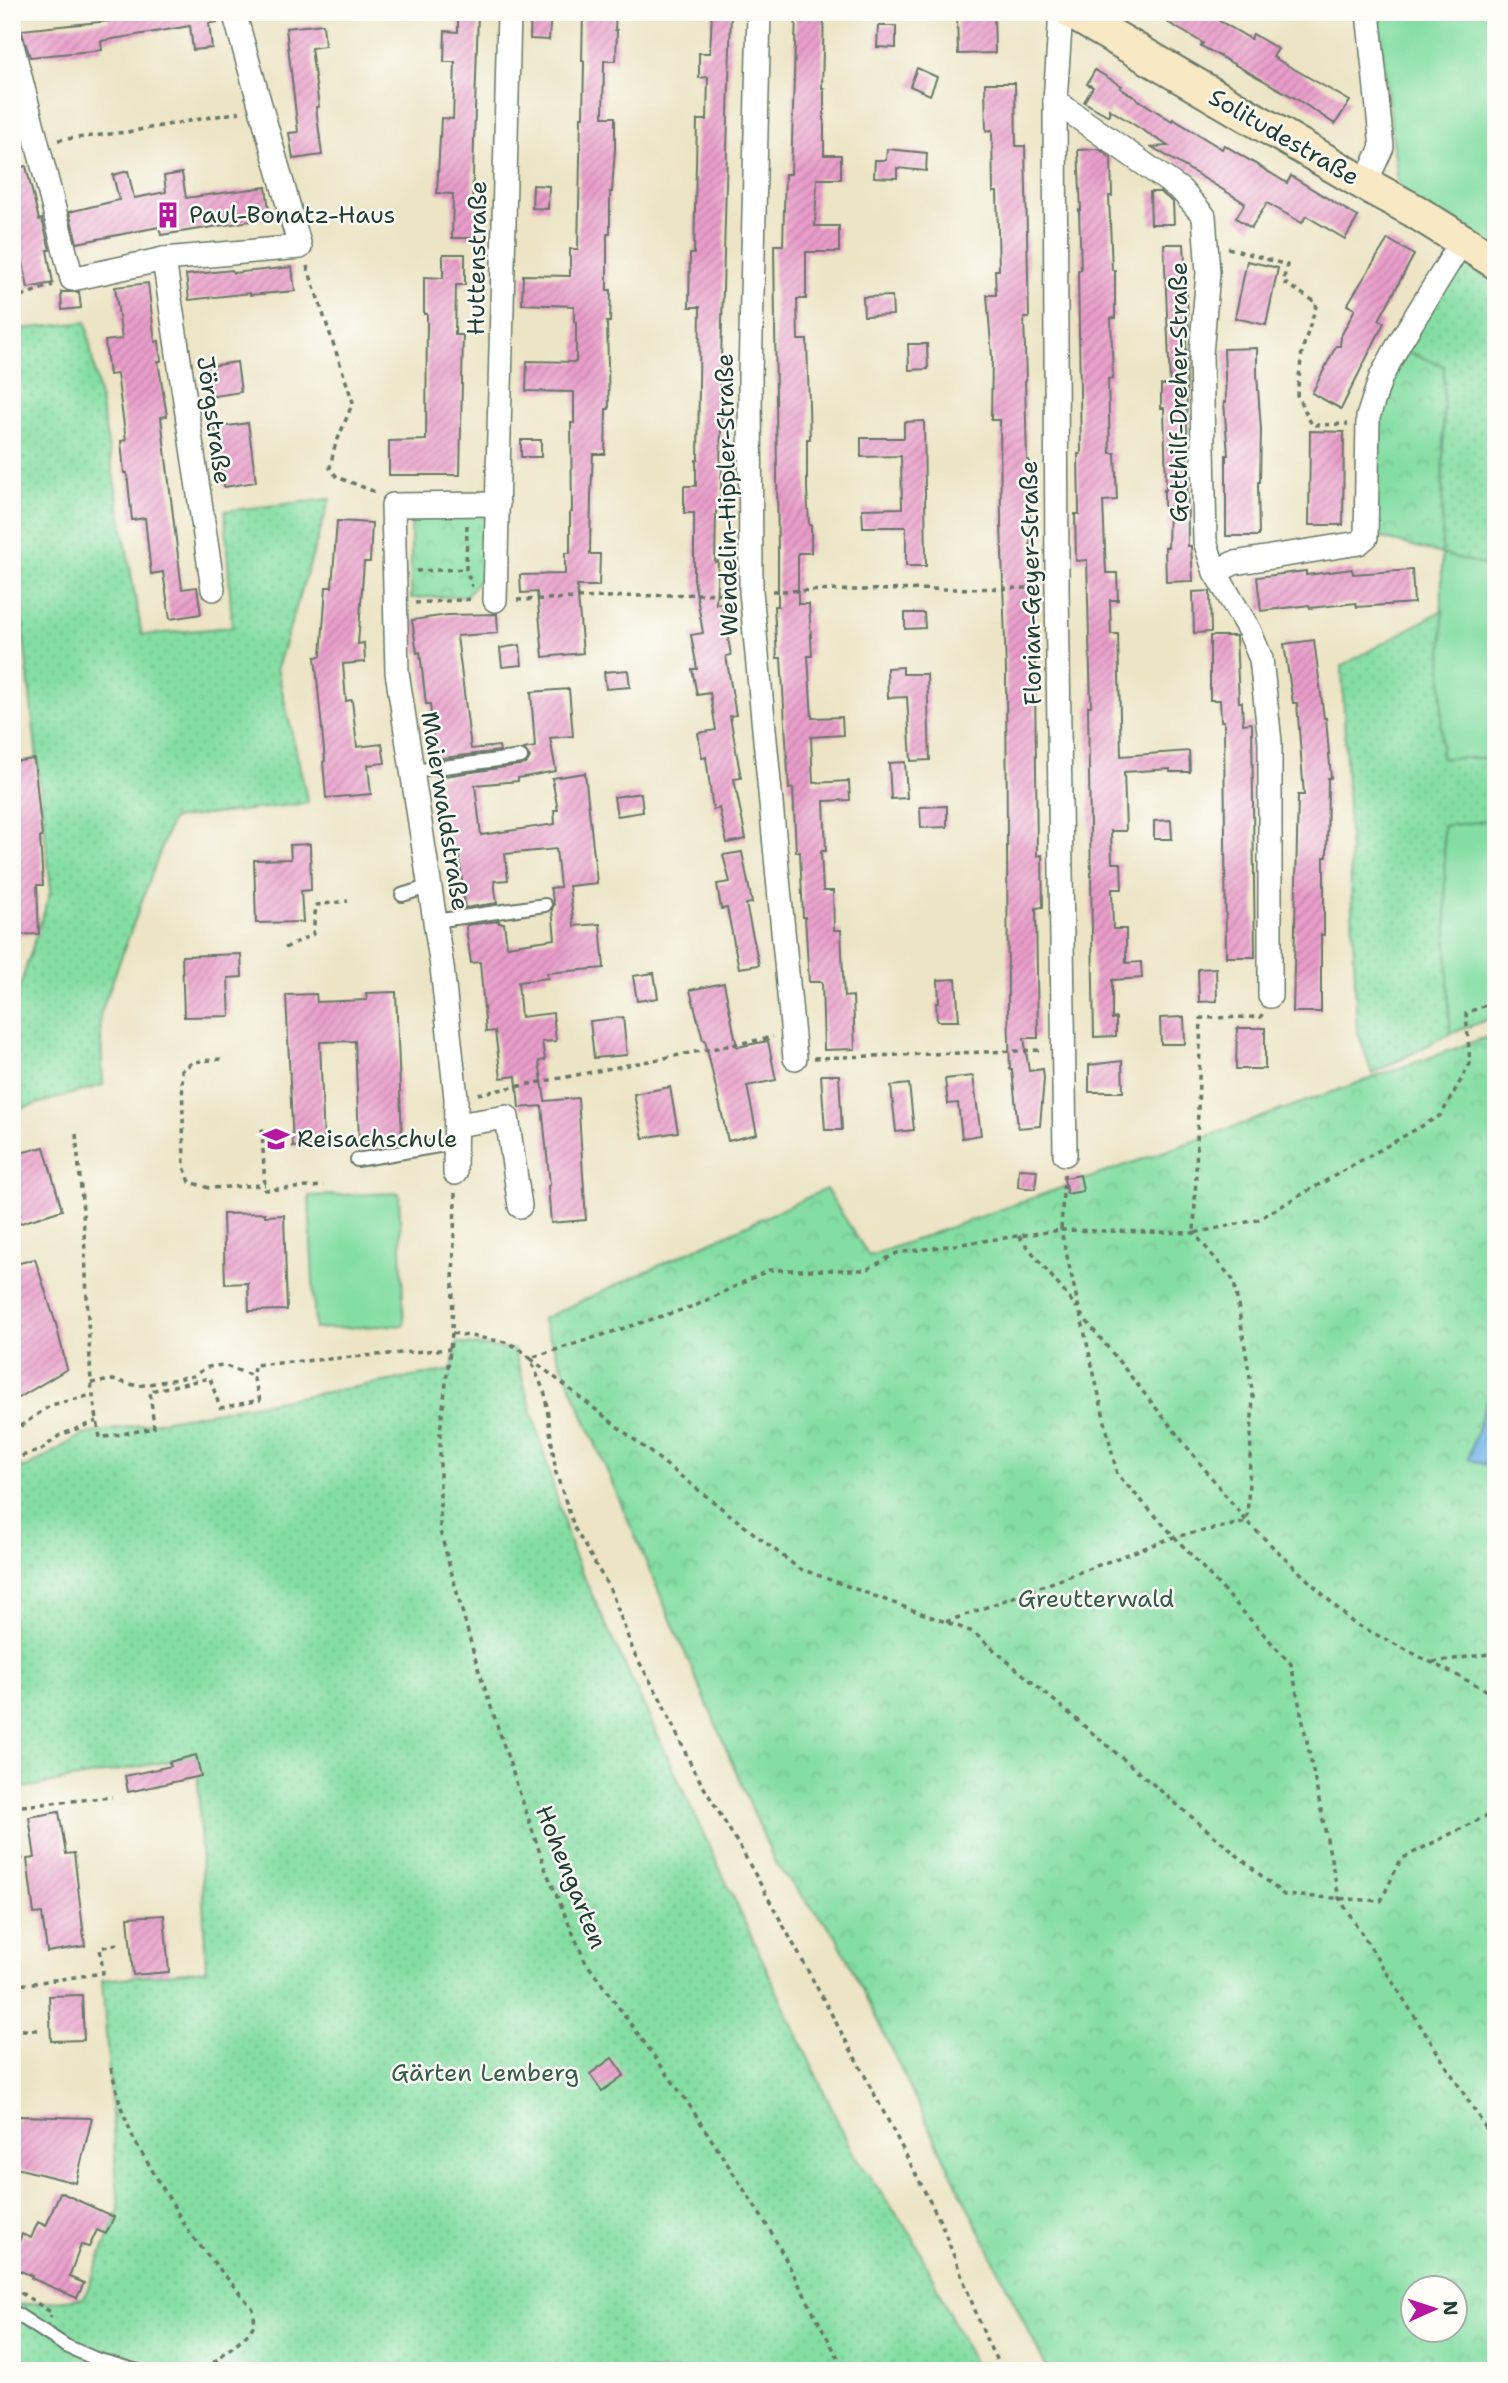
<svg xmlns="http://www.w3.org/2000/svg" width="1508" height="2383" viewBox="0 0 1508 2383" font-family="'Shantell Sans',sans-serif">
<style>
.grass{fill:#84dea3;stroke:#528e6c;stroke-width:2}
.park{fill:url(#park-crowns);stroke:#528e6c;stroke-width:2;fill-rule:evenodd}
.garden{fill:url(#garden-dots);stroke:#528e6c;stroke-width:2}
.water{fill:url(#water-ripples);stroke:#497a8e;stroke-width:2}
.building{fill:url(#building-hatch)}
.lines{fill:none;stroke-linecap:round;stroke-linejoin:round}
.lane-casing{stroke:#677767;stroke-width:16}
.street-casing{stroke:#677767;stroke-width:26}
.secondary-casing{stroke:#677767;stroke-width:37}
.path{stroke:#677767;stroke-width:3.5;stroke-dasharray:5 5;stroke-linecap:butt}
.lane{stroke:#fff;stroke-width:12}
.street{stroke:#fff;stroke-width:23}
.secondary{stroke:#f8e8c3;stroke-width:33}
.labels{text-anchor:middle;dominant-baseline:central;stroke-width:5;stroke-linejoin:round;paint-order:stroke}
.street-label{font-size:24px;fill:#1f3d34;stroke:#fdfcf7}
.poi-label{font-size:24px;fill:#1f3d34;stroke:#fdfcf7;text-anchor:start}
.park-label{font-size:24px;fill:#335d4a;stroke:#fdfcf7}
</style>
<defs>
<pattern id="park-crowns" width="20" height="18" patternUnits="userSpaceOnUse" patternTransform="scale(1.75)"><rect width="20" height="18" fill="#84dea3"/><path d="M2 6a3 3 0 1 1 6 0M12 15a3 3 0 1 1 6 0" fill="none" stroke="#72bf8d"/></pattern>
<pattern id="garden-dots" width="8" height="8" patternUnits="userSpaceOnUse" patternTransform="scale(1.75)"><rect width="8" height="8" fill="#84dea3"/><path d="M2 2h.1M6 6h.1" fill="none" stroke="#72bf8d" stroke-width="1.8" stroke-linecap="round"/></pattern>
<pattern id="water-ripples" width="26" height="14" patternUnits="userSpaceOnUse" patternTransform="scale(1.75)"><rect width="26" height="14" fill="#73b6e9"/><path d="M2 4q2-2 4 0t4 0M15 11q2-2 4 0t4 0" fill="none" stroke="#5e95be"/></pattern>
<pattern id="building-hatch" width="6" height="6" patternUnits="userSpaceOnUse" patternTransform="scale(1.75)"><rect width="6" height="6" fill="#ea9eca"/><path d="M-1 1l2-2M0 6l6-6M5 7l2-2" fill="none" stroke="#bd82a5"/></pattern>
</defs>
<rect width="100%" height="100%" fill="#fdfcf7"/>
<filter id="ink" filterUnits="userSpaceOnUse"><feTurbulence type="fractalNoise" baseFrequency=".0143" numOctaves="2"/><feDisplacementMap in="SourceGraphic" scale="14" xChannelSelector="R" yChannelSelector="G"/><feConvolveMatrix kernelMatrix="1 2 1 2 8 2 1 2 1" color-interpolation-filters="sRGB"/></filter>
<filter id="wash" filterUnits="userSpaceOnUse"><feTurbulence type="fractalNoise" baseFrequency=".00686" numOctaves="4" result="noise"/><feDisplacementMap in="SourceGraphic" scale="28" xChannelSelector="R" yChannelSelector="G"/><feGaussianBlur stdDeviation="1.57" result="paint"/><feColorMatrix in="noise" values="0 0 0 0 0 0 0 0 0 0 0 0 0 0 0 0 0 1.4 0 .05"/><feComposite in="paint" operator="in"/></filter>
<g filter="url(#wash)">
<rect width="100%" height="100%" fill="#ece4c5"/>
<g class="grass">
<path d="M1378,12h118v270l-39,-23 -59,-76z"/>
<path d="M1442,554l54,14v190h-55z"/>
<path d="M1496,820v196l-46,18 -7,-209z"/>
<path d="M399,1193l5,132 -89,4 -6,-133z"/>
</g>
<g class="park">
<path d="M1405,351l39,15 -2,188 -67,-18 1,-111z"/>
<path d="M482,514l9,14 -1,39 -24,29 -55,2v-74l5,-8z"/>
<path d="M1496,1034v1337h-448l-212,-435 -60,-71 -234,-546 284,-130 43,67zM1414,2288h42v42h-42z"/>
</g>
<g class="garden">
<path d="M1457,259l39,23v286l-54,-14 2,-188 -39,-15z"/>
<path d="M86,322l56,313 90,-8 -7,-116 105,-12 -53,169 31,135 -136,16 -72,196 3,70 -91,26v-100l39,-121 -39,-365v-195z"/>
<path d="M1443,610l-2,148h55v62l-53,6 7,208 -78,40 -15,-45 -15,-363z"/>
<path d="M457,1343l57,7 59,204 280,600 60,83 64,134h-965v-57l6,-9 66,-7 35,-89 -17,-229 104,-10 -9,-214 -185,34v-320l16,-3 54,-32 370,-65z"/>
</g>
<path class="water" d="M1496,1387v82l-28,-10 18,-57z"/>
<g id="blocks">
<g class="building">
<path d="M108,12h109v10l-8,1 3,25 -19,2 -3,-24 -89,15 1,9 -72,7 -9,-27 88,-9z"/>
<path d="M458,12h20l-6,195 6,1 -1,30h-25l1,-44 -16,-1 4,-75 12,1 2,-57h-11l1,-31 13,1z"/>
<path d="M531,12h20l-2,28 -19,-1z"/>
<path d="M583,12h33l-1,18h2l-1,31h-12l-1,56h12v31l-3,44h-2v42h-3v56h4l-1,32h-3l2,87h-3l-1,45h-12l-2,41 -1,59h10l-1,32h-22l6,67 -40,4 -6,-65 -16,1 -1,-18 45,-1v-21h5v-41h2l-1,-89h3v-31l-48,-1 1,-30 49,1v-40h-2v-16l-52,-2 1,-29 47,1v-27h8l3,-132h2l1,-56h-2z"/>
<path d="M712,12h19l-11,381h2l-2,72h2l-2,43h-3l-1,5 -1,49 3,-1 -2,43 6,-1 9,52 -5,1 10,59 -6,1 11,62 -7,1 12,60 -19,4 -8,-35 -6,2 -7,-53 -4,1 -4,-25 18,-3 -6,-37 -13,2 -5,-26h5l-6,-34 12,-2 -9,-54v-66h-10v-27h12v-26h2l2,-153h-11l1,-53h4l3,-134h10l1,-43 -9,1v-25h11z"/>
<path d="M796,12h28l-2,76h2v67h17v24h-24l-1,23 -1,24h24v26h-33v47h-9l1,41h9l3,99h-3v50l2,36h2v28h-13v51h11l3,52h-4l4,62 30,-1 1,18 -32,2 1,25 1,21 36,-2 1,19 -26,1 2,50h-5l2,40h10l1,39h7l3,67 9,-1 2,53 -31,1 -2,-68h-13l-4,-65h-2l-3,-65h-4l-3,-64 -4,1 -8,-131h-4l-3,-52h4v-52l-4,-309h9l2,-71h6z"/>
<path d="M957,12h37l1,41 -37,1z"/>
<path d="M1150,12h54l47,27 2,-5 25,15 -5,8 77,44 -15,23 -40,-26 -94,-52 2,-3z"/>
<path d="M323,24l2,22 -14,2 8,59h-3l6,48 -29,4 -4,-26 9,-1 -12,-104z"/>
<path d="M878,26h18v22l-19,-1z"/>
<path d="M917,68l20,9 -7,18 -20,-9z"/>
<path d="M1095,70l27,16 -2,2 52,33 1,-2 49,30 2,-4 63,38 4,-7 67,41 -13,22 -39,-23 -4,7 -35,-20 -16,25 -15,-10 9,-15 -93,-56 16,-1 -59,-37v7l-25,-14 9,-15 -6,-3z"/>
<path d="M985,83h30l1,63h9l4,172h-5l2,62h-1l2,80h2l2,134h3l3,262 5,-1 1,52 -7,1 2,130h-14l5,33 14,-2 1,10 -4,47 -22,2 -6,-58h-2l-2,-61 -2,-337 -5,-149 -1,-103h-9l1,-63 -5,-62h9l-1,-25h4l-2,-78h-4l-1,-62 -6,1z"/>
<path d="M887,149l40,4 -1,18 -29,-3v10l-23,-1 1,-17h11z"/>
<path d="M1099,149l12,9 1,38h-3l3,74h3v48h-4l2,61h-5l2,74h5l2,47 -14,1 3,72h11l1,27h-8l1,34h7l3,122 68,-5 1,21h-20v-3l-46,3 2,59h-15l1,32h9l1,26h-10l1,40h13v34l15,-1 1,16 -30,2v39l4,-1v18l-22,1 -5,-264 -1,-67h3l-3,-105 -1,-41 -11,1 -1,-47h4l-1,-60h3l-3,-184h3l-2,-60h2l-3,-60z"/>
<path d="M26,166l13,54 3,-1 8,31h-3l6,33 -25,5 -16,-80v-39z"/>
<path d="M128,171l6,27 32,-6 -2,-16 18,-3 4,25 80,-11 4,31 -109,17 -2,-8 -82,16 -8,-31 50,-12 -6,-25z"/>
<path d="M533,185l16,1 -1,23 -16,-1z"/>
<path d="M1150,192h10l13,10 1,22h-23z"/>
<path d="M1388,239l26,16 -35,65 5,3 -43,86 -29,-16 24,-47h4l1,-10 14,-27 -8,-4z"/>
<path d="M1164,244h20l5,90 -3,1 2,211h3l2,35 -27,1 -1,-35h3l1,-40h-5v-17h2l-2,-82h-3v-23h9z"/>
<path d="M443,254h22v31h-9l-1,50h8l-3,140h-71v-34l37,-1 1,-126h-3v-37l19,1z"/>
<path d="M1247,261l31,7 -12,57 -31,-7z"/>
<path d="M292,267l3,24 -45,4v-2l-61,7 -3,-25 46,-5 1,3z"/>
<path d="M148,283l7,59 4,-1 2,20h-3l9,55 -6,1 21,172 15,-2 4,27 -31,5 -7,-47 -12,2 -6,-56 -13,2 -5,-47h-3l-3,-32 5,-1 -9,-66 -8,1 -4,-34 17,-2 -7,-52z"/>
<path d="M61,292h18l2,16 -19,2z"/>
<path d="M892,296l1,19 -29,1 -1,-19z"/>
<path d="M908,344h19l1,25 -19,1z"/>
<path d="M1257,348v27l4,54 -1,53h-2l1,54h-33v-81h2l-4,-53h2l-2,-53z"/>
<path d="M237,362l4,30 -33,5 -4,-30z"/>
<path d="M924,421l2,145h-20v-39h-43l-1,-18 40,-1 -1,-52 -40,1v-19h43v-16z"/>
<path d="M248,423l8,59 -32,5 -9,-59z"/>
<path d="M1310,431l34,1 -1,93h-34z"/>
<rect x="521" y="440" width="20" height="17"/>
<path d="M337,521l35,2 -2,39h-6l-6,82 6,-1 1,19 -22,2 3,37 6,-1 5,47 25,-3 3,19 -17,2 3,29 -45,4 -3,-36 2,-1 -10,-104 6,-1 5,-69h6z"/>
<path d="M1352,569l1,5 59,-4 2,33 -57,4 -1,-4 -46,5 -1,-3 -48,6 -4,-34 49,-6v4z"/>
<path d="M1210,591l1,41 -17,1 -1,-41z"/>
<path d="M905,613h19l1,15 -20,1z"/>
<path d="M497,614l1,19 -41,3 14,113 28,-3 1,5 -65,8 -5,-55h-4l-6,-52 -3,1 -5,-33 36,-5z"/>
<path d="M1210,636h26l3,66h3l1,22 9,-1 3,234h-29l-2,-236h-3l-1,-21h-10z"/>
<path d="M1314,640l10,78h2l5,60h-3l-1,79h-3v78h-3v77h-28l5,-217h6l-7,-92h-4l-9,-59z"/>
<path d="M520,645l2,20 -20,2 -2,-19z"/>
<path d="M903,667v7h24l3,86 -19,1 -4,-64 -19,1 -1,-30z"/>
<path d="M628,670l2,17 -24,2 -2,-17z"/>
<path d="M569,689l4,47 -23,2 6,33 -38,7v3l-43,4 6,50 74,-11 -1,-14h4l-6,-32 33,-5 12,110 -28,3 5,40 26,-2 4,44 -57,5 1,5 -30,4 3,35 32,-4 3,28 -14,1 3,18 -6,1 6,40 33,-3 8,122 -35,3 -3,-37 2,-1 -8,-79 -23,2 -3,-32 -15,2 -6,-47 -9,1 -6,-70 -9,1 -5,-35 1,-3 32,-4v2h5l3,23 48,-7 -3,-29 2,-6 -4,-16 10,-1 -4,-38 -51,5 3,26 -14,1 3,22 -32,5 -6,-54 -11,2 -10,-79 88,-13 4,-7 -6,-8 11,-2 -4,-55z"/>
<path d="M34,759l8,78h-2l3,48h-6l2,49 -27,1v-173z"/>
<path d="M905,762l2,36 -16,1 -2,-36z"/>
<path d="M641,793l2,19 -26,4 -3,-19z"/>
<path d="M947,806v21l-26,1 -1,-21z"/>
<path d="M1171,820l1,19h-18v-18z"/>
<path d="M310,844l1,46 -10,1 2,31 -47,1 -2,-63 37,-1 -1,-14z"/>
<path d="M742,852l10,51 -6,1 13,61 -20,3 -12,-60 -6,1 -4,-25 13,-2 -7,-27z"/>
<path d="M241,954l1,23 -14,1 2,38 -46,1 -2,-61z"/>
<path d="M1216,968l1,33 -18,1 -1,-33z"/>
<path d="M654,973l4,25 -21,3 -4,-25z"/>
<path d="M956,979l3,42h-22l-1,-18h3l-1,-23z"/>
<path d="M724,983l13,64 31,-6 8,39 -29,6 10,48 -29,7 -23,-101h-2l-13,-50z"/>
<path d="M396,992l6,146 -43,2 -4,-99 -35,1 4,103 -31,2 -7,-152 30,-1 1,8 50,-2 -1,-7z"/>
<path d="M623,1017l4,38 -33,3 -4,-37z"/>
<path d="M1184,1017l1,27h-24l-1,-26z"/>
<path d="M1237,1028h28v41h-29z"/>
<path d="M1122,1061l1,31h-34v-27z"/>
<path d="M821,1075h18l3,55h-17z"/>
<path d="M973,1076l8,59 -19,3 -4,-35 -10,1 -3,-25z"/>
<path d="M909,1084l5,46 -18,2 -5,-46z"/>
<path d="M670,1087l8,45 -35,6 -9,-44z"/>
<path d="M44,1147l18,63 -50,16v-71z"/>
<path d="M1019,1169l18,1 -2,19 -17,-2z"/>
<path d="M1080,1175l3,16 -16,3 -3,-16z"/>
<path d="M265,1213v3l19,-1 3,95 -38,1 -1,-28 -23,1 -2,-70z"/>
<path d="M35,1259l21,65 11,45 -55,33v-137z"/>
<path d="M196,1755l5,21 -73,16 -3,-16 46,-10 -2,-4z"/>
<path d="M59,1812l7,42 8,-1 11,93 -38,6 -5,-39 -8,1 -7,-55 8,-1 -6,-41z"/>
<path d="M164,1915l5,57 -36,3 -5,-58z"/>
<path d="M82,1995l2,45 -33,1 -2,-45z"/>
<path d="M612,2058l12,17 -22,16 -12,-17z"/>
<path d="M19,2116l73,2 -16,65 -64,-16v-25z"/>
<path d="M60,2192l54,25 -8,17 -9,-4 -8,17 -8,-2 -12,32 15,6 -7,15 -46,-20 1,-2 -20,-9v-8l10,-25 9,4 7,-16 8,4z"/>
</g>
</g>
</g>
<g filter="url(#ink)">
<use href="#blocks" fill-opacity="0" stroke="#677767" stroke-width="2"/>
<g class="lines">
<g class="lane-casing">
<g id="lane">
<path d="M413,771l108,-14"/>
<path d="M402,895l29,-9"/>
<path d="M435,921l110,-16"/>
<path d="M357,1160l99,-17"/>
<path d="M12,2311l54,35 30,13 42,12"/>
</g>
</g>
<g class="street-casing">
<g id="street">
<path d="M759,12l-9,363 1,216 44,467"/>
<path d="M1061,12l-6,89 2,487 8,566"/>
<path d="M12,45l60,234 92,-20 136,-12 -66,-235"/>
<path d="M1055,101l126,89 23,26 4,57 -7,81 4,187 10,31 34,58 12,29 9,83v254"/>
<path d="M1365,184l17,-37 -14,-135"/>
<path d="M164,259l49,330"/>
<path d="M1215,572l19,-9 125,-20 7,-6 2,-120 13,-40 19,-35 62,-101"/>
<path d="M495,600l14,-588"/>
<path d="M456,1125l51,-8 13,89"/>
<path d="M455,1173l1,-75 -14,-131 -45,-295 -4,-167 105,-1"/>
</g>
</g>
<g class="secondary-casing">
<path id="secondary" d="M1071,12l294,172 48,26 83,52"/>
</g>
<g class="path">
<path d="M58,140l69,-8 113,-20"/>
<path d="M1228,248l59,17 -4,17 34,21 -15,48 -5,44 15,30 36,-1"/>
<path d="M307,266l46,136 -19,47 -4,19 7,9 41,16"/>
<path d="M12,299l41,-14"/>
<path d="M467,525l-1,44 6,18"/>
<path d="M416,571l50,-2"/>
<path d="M772,591l265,-3"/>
<path d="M517,600l212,-7"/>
<path d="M415,603l59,-4"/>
<path d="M285,948l28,-14 3,-29 32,-4"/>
<path d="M1262,1014l-1,3 -60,1 -7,215 63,-13 184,-105 29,-51 -4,-51 30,-12"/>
<path d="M814,1058l230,-8"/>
<path d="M221,1059l-28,3 -11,8 2,97 6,15 19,6 56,-3"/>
<path d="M478,1094l295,-57"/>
<path d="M262,1129l3,61 59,-4"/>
<path d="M76,1134l7,77 8,172 9,55 54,-10 -4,-37 60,-13 10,30 40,-8 -7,-24 1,-11 196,-16"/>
<path d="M1064,1174l-3,56 -164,23 -31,17h-97l-72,35 -167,53 268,210 175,64 311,263 97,6 20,-42 95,-48"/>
<path d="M455,1193l-3,140 -12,99v99l37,134 41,123 28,83 39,90 101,139 84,130 75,141"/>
<path d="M1019,1236l58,72"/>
<path d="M452,1333l53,9 14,6 11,10 15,36 11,79 19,56 36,62 23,62 26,45 33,71 48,80 41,74 83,153 76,147 46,118 15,30"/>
<path d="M91,1383l22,-3 25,6 55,-10 15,-9 15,-2 30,11"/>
<path d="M12,1432l39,-27 41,-10"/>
<path d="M12,1459l29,-9 19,-15 37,-14"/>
<path d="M946,1622l228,-85 73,-15 -166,-208"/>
<path d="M1433,1662l63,-9"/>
<path d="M1496,1695l-143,-72 -106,-101 6,-126 -19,-115 -40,-48 -133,-3 56,244 174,190 48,234 157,246"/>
<path d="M12,1807l100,-10"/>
<path d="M12,1860l11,-2"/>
<path d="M12,1986l91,-13 -3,-25 21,-5"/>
<path d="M12,2030h25"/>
<path d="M111,2068l10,39 13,33 57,95 62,74 2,14 -6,10 -46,38"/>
<path d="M12,2287l40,26 -2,5"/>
</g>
<use href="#lane" class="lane"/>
<use href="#street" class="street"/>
<use href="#secondary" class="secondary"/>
</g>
</g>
<defs>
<g id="building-bare" transform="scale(2.1)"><path d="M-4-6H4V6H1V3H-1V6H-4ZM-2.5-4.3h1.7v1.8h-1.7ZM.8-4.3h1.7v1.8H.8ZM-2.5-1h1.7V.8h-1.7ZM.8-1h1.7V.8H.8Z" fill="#b5179e" stroke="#fdfcf7" stroke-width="2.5" paint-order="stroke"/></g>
<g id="school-bare" transform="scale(2.1)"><path d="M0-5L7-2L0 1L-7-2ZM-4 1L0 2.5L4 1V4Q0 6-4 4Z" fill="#b5179e" stroke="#fdfcf7" stroke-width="2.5" paint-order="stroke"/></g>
</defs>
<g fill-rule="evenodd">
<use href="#building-bare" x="168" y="215"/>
<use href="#school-bare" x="276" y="1139"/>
</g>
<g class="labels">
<g class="street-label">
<text transform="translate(1284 137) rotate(30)">Solitudestraße</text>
<text transform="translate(477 258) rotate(-89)">Huttenstraße</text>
<text transform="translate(1179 392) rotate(-90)">Gotthilf-Dreher-Straße</text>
<text transform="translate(214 420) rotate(82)">Jörgstraße</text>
<text transform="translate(727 495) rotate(-91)">Wendelin-Hippler-Straße</text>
<text transform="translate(1031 583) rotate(-91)">Florian-Geyer-Straße</text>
<text transform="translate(445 811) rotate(81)">Maierwaldstraße</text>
<text transform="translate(571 1877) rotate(68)">Hohengarten</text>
</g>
<g class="poi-label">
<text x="189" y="215">Paul-Bonatz-Haus</text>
<text x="297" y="1139">Reisachschule</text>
</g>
<g class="park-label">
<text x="1096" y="1599">Greutterwald</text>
<text x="485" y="2073">Gärten Lemberg</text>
</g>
</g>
<rect width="1508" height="2383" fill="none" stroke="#fdfcf7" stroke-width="42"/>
<g transform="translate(1434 2309) rotate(87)"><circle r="33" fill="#fdfcf7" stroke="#a4b0a9" stroke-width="2"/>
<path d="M0-5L12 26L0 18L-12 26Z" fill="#b5179e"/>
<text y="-10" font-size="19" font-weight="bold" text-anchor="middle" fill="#1f3d34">N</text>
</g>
</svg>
